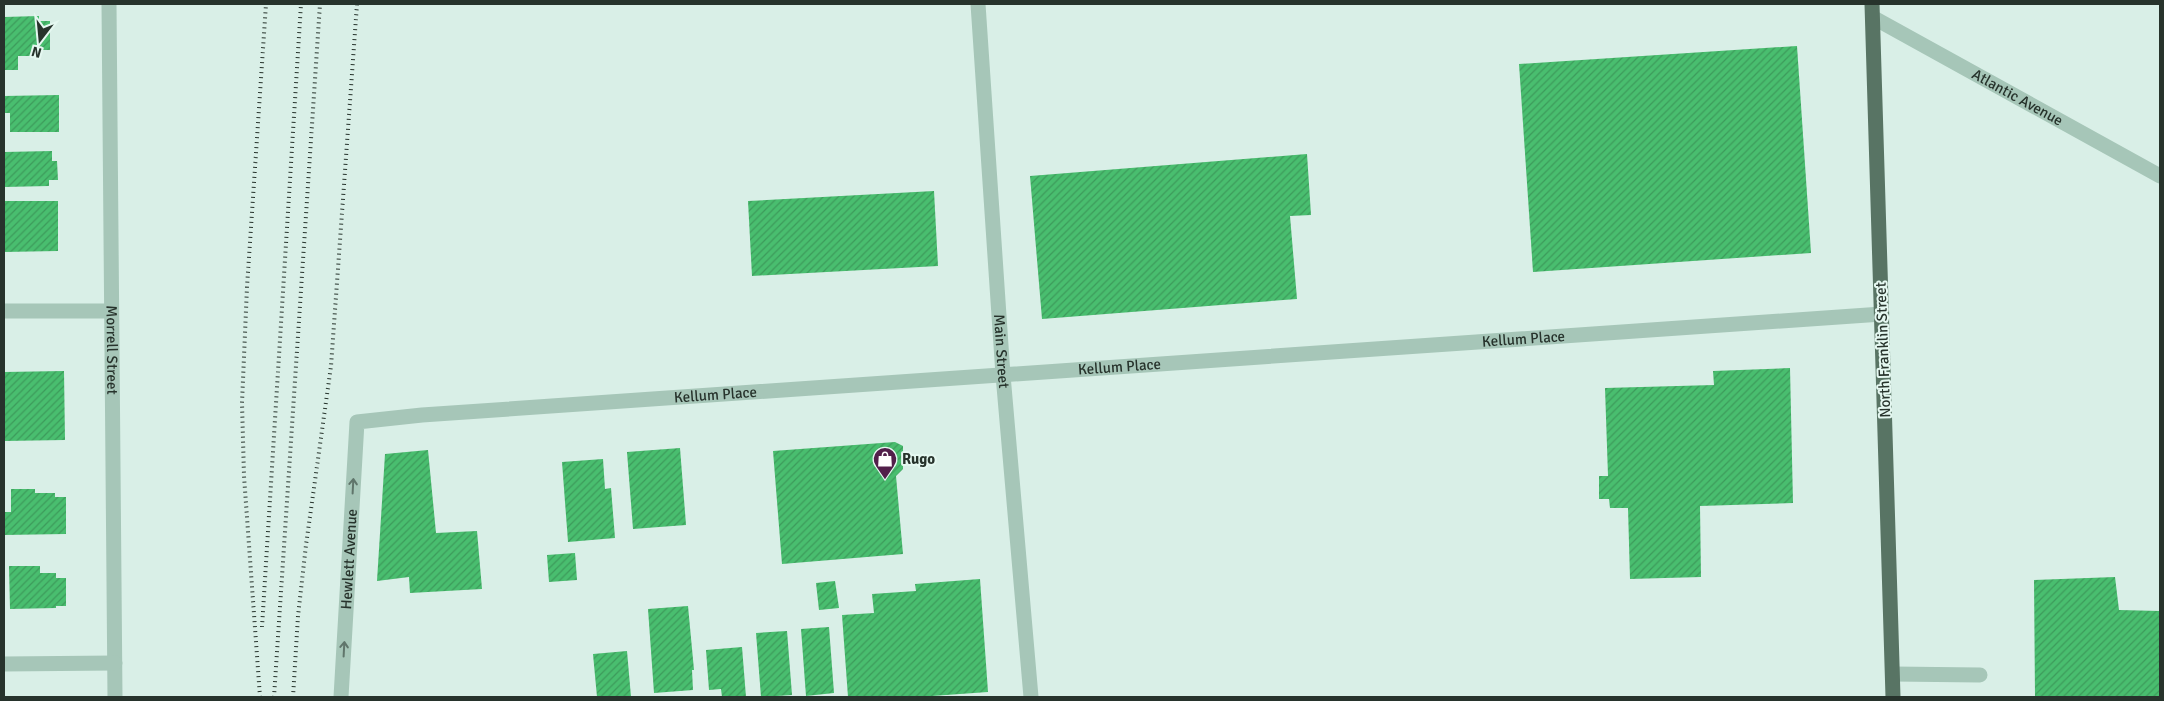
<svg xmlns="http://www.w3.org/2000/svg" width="2164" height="701" viewBox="0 0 2164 701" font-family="Signika,sans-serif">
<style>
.building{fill:url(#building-hatch)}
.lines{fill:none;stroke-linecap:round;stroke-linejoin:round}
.minor{stroke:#a6c6b8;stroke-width:15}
.major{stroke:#587464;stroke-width:15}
.rail{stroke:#27332c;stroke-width:4;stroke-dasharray:1 4;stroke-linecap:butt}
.oneway{stroke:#60756b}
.labels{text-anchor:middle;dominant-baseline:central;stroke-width:4;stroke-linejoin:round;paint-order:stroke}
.street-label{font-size:15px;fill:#27332c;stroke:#e5f8f1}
.poi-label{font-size:15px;font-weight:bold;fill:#27332c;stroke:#e5f8f1;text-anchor:start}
</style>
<defs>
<pattern id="building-hatch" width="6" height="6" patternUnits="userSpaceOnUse" patternTransform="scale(1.25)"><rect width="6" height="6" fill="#49be6f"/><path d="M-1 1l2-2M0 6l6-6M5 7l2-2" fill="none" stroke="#3d9b5b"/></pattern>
</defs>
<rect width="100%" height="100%" fill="#d9efe7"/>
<g class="building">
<path d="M39,16v5h11v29h-11v6h-21v14h-14v-53z"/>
<path d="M1797,46l14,207 -278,19 -14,-208z"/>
<path d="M59,95v37h-49v-19h-6v-17z"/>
<path d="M52,151v10h5l1,19h-9v6l-45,1v-35z"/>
<path d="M1307,154l4,61 -21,1 7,83 -255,20 -12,-143z"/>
<path d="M934,191l4,75 -186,10 -4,-75z"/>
<path d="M4,201h54v50l-54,1z"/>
<path d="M1790,368l3,135 -93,3 1,71 -71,2 -2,-71h-18l-1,-9h-10v-23h9l-3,-88 109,-3 -1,-14z"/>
<path d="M64,371l1,69 -61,1v-69z"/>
<path d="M895,442l8,4v23l-7,7 7,78 -121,10 -9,-113z"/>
<path d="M680,448l6,77 -53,4 -6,-77z"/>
<path d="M428,450l8,83 41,-2 5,58 -72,4 -1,-16 -32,4 8,-127z"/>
<path d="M603,459l2,30 6,-1 4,50 -47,4 -6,-80z"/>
<path d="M11,489h24v4h20v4h11v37l-62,1v-23h7z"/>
<path d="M575,553l2,27 -28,2 -2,-27z"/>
<path d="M9,566h31v7h16v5h10v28h-10v2l-46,1z"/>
<path d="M2115,577l4,33 41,1v86h-125l-1,-117z"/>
<path d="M980,579l8,113 -70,5h-70l-6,-82 32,-2 -2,-19 44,-3 -1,-7z"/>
<path d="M835,581l4,27 -20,2 -3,-27z"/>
<path d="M688,606l6,64h-2l1,20 -39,3 -6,-84z"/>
<path d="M829,627l5,66 -28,3 -5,-67z"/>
<path d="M787,631l5,64 -31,2 -5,-64z"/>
<path d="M742,647l4,50h-24l-1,-8 -12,1 -3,-40z"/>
<path d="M627,651l4,46h-34l-4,-43z"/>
</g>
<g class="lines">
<g class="minor">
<path id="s1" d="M109,4l6,693"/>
<path id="s2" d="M978,4l25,371 28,322"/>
<path id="s3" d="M1874,18l286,158"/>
<path d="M4,311h106"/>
<path d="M4,664l111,-1"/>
<path d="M1893,674l87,1"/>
<path id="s4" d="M341,697l16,-275 65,-7 1460,-101"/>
</g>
<path class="major" d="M1872,4l21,693"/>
<g class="rail">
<path d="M262,627l39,-623"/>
<path d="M260,697l-16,-221 -2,-73 5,-116 19,-283"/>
<path d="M274,697l46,-693"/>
<path d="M293,697l5,-81 8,-71 25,-179 26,-362"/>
</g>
</g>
<defs><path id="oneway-shaft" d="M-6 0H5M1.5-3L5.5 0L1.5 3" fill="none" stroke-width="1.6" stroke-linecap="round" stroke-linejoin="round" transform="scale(1.25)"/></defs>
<g class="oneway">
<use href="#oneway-shaft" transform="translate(353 486) rotate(-87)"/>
<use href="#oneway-shaft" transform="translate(344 649) rotate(-87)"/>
</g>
<defs>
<g id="shop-pin" transform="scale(1.25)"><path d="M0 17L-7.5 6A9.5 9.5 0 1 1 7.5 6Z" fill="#521f4a" stroke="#e5f8f1"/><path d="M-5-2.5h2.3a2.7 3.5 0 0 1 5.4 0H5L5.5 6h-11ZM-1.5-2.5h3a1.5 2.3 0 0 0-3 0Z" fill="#fff"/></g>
</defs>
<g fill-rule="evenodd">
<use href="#shop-pin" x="885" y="459"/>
</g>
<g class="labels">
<g class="street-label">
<text stroke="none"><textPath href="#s3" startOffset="164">Atlantic Avenue</textPath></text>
<text stroke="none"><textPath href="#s4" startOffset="1445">Kellum Place</textPath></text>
<text transform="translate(1883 350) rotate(-92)">North Franklin Street</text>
<text stroke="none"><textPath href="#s1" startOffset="346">Morrell Street</textPath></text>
<text stroke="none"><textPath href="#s2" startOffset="348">Main Street</textPath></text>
<text stroke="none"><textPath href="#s4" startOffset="1040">Kellum Place</textPath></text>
<text stroke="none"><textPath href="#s4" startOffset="635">Kellum Place</textPath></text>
<text stroke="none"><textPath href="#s4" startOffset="138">Hewlett Avenue</textPath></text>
</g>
<g class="poi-label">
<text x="902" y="459">Rugo</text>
</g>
</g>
<rect width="2164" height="701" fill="none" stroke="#27332c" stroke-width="10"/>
<g transform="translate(40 40) rotate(196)" stroke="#e5f8f1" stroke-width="4" paint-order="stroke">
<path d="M0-4L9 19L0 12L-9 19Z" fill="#27332c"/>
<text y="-8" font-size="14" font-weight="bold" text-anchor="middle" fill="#27332c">N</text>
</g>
</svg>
